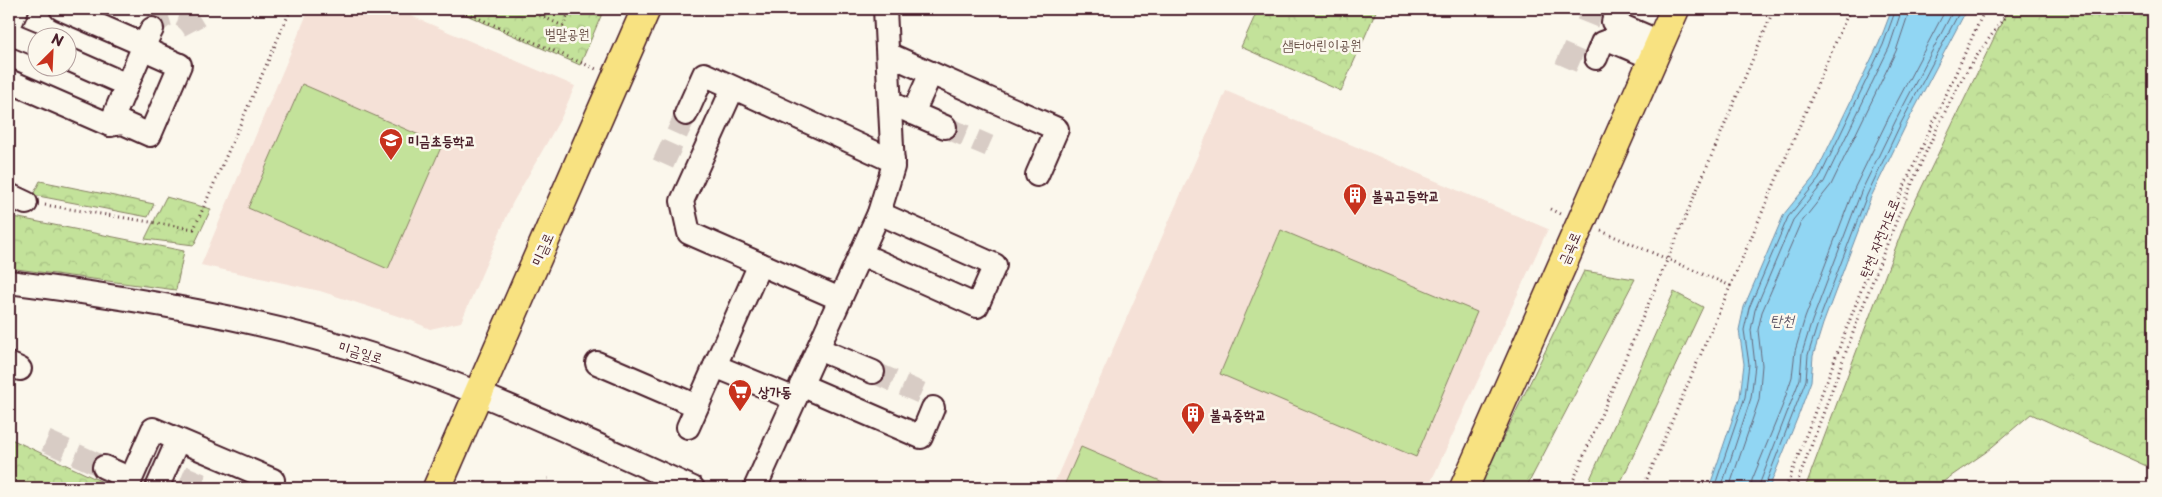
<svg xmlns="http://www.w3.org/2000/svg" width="2162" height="497" viewBox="0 0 2162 497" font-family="'Playpen Sans','Poor Story',sans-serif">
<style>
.built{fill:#f5e1d7}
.forest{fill:url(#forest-crowns);stroke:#868062}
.garden{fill:#c3e29a;stroke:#868062}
.water{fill:#91d6f3;stroke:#758da3}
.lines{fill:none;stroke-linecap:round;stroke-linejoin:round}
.shore{stroke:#66687b;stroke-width:1}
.minor-tunnel{stroke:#d8ccc5;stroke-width:22;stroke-dasharray:22 11;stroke-linecap:butt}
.minor-casing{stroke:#4a1f2b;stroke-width:26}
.major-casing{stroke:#4a1f2b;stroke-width:31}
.path{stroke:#4a1f2b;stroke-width:3;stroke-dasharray:1 4;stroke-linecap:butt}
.minor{stroke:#fbf7ec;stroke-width:22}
.major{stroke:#f8e281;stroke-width:28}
.labels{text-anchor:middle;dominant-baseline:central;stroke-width:5;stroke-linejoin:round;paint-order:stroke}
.park-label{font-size:14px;fill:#685047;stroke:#fbf7ec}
.poi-label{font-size:14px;font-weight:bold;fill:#4a1f2b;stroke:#fbf7ec;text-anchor:start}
.street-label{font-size:14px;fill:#4a1f2b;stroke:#fbf7ec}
.water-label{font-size:15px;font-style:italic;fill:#5f5667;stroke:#fbf7ec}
</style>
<defs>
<pattern id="forest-crowns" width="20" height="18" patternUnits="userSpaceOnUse" patternTransform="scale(1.25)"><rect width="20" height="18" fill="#c3e29a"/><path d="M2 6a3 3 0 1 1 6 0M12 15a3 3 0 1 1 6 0" fill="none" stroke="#a9c185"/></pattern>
</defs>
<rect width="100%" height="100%" fill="#fbf7ec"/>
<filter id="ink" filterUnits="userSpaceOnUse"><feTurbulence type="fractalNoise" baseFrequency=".02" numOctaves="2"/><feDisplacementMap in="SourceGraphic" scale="10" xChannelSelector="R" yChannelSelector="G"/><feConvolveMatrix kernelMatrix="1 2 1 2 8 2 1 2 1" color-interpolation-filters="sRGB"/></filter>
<g filter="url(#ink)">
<g class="built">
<path d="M309,9h86l180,77 -14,32 -49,86 -51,118 -31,7 -20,-9 -90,-29 -119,-26z"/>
<path d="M1226,91l322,138 -120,259h-376z"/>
</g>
<g class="forest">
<path d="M453,9h151l-24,56z"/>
<path d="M1258,9h119l-36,82 -100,-44z"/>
<path d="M2008,9h145v460l-122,-55 -45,38 -52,36h-129l101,-268z"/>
<path d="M40,181l114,23 -6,13 -115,-22z"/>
<path d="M166,197l45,12 -17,36 -49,-6z"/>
<path d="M9,216l175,35 -8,39 -167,-22z"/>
<path d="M1584,271l51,8 -109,209h-47z"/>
<path d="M1674,292l29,15 -85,181h-32z"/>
<path d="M9,438l102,48 -1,2h-82l-19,-8z"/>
</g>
<g class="garden">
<path d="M302,84l140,61 -54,124 -140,-61z"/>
<path d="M1281,230l196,82 -61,145 -196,-83z"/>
<path d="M1081,447l96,41h-114z"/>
</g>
<path class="water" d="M1892,9h75l-61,116 -35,72 -48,127 -10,32 -2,25 -12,33 -30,74h-60l31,-91 4,-33 -5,-34 5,-23 40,-93 30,-37 65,-134z"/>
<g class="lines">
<g class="shore">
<path d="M1714,488l31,-91 4,-33 -5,-34 5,-22 39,-91 31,-38 64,-134 13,-36"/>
<path d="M1721,488l30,-90 4,-33 -4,-35 4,-20 38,-90 31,-38 65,-134 13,-39"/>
<path d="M1729,488l30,-88 3,-35 -4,-35 4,-18 38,-88 31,-39 65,-134 14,-42"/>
<path d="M1751,488l1,-8 30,-73 10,-30 3,-26 10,-33 49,-129 35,-72 57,-108"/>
<path d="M1758,488l42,-109 2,-26 10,-32 49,-129 35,-72 58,-111"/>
<path d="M1764,488l42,-108 2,-25 10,-32 49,-128 34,-72 60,-114"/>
</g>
<g class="minor-tunnel">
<path d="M1581,9l32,13"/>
<path d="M152,29c16,-24 37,-17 46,9"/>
<path d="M1560,53l23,10 13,-5"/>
<path d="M945,127l44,19"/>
<path d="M663,164l23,-50"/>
<path d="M873,372l48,21"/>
<path d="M46,441l58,26"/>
<path d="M182,476l29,12"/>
<path d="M548,488h1"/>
</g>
<g class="minor-casing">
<g id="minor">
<path d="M1613,22l47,20"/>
<path d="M9,27l8,-18"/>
<path d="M9,33l29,12"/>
<path d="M888,54l169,75 -20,46"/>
<path d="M1596,58l6,-15 8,-3 43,18"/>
<path d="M68,59l59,26"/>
<path d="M9,81l101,44 34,-80 -83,-36"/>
<path d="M733,88l-51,113 7,32 151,66"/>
<path d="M890,103l55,24"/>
<path d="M913,113l18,-40"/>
<path d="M686,114l18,-40 189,87"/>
<path d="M110,125l13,-2 27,12 30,-70 -27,-12 -9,-8 8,-16"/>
<path d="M9,195l17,8"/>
<path d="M861,254l116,52 18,-41 -116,-52"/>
<path d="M9,282c124,16 250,36 370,75 108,35 211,85 314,131"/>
<path d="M818,349l55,23"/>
<path d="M597,363l100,43"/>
<path d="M9,364l11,5"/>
<path d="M715,366l80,33"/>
<path d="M801,385l120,52 12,-29"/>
<path d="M688,427l72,-163"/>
<path d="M104,467l27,12"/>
<path d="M127,488l26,-59 120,51 -4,8"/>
<path d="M157,488l21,-48"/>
<path d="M755,488l124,-275 14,-46 -8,-158"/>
</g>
</g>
<g class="major-casing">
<g id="major">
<path d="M437,488l209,-479"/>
<path d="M1464,488l211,-479"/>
</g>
</g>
<g class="path">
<path d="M457,9l139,60"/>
<path d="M526,9l37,17 8,-17"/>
<path d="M45,205l149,24 97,-220"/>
<path d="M1550,209l10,5"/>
<path d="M1601,231l130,55"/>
<path d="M1570,488l204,-479"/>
<path d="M1643,488l207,-479"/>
<path d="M1786,488l96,-253 103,-226"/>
<path d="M1795,488c52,-134 96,-272 162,-400 15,-28 36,-54 53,-79"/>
</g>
<use href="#minor" class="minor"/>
<use href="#major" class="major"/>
</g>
</g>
<defs>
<g id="school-pin" transform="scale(1.25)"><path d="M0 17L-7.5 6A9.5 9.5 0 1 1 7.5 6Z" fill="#c8321e" stroke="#fbf7ec"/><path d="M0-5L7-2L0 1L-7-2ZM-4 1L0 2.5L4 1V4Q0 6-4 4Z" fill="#fff"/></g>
<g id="building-pin" transform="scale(1.25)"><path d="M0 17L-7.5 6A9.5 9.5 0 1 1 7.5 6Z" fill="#c8321e" stroke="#fbf7ec"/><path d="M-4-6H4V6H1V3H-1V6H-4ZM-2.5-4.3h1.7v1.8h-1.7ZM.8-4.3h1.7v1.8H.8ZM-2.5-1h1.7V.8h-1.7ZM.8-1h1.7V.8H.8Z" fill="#fff"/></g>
<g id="supermarket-pin" transform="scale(1.25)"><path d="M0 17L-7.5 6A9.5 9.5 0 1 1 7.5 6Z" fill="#c8321e" stroke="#fbf7ec"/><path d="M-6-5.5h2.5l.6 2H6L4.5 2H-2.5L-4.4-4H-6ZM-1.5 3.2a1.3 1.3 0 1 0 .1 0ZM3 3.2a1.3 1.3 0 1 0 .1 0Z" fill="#fff"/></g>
</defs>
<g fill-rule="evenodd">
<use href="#school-pin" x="391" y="140"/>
<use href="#building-pin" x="1355" y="195"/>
<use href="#supermarket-pin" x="740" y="391"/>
<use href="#building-pin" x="1193" y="414"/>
</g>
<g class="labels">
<g class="park-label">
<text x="567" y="33">벌말공원</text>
<text x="1322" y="44">샘터어린이공원</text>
</g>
<g class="poi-label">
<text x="408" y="140">미금초등학교</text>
<text x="1372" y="195">불곡고등학교</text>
<text x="758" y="391">상가동</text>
<text x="1210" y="414">불곡중학교</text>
</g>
<g class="street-label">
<text transform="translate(1879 238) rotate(-68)">탄천 자전거도로</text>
<text transform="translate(1569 248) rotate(-66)">금곡로</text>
<text transform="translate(542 249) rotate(-66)">미금로</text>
<text transform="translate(361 352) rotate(17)">미금일로</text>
</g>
<g class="water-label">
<text x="1782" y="319">탄천</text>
</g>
</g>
<rect width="2162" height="497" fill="none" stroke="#fbf7ec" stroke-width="30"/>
<rect x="15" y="15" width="2132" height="467" fill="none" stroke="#4a1f2b" stroke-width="2" filter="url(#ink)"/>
<g transform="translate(52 52) rotate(24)"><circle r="24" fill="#fbf7ec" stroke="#b4a19f"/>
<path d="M0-4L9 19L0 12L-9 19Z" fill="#c8321e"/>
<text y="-8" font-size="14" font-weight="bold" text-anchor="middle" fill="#4a1f2b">N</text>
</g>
</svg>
